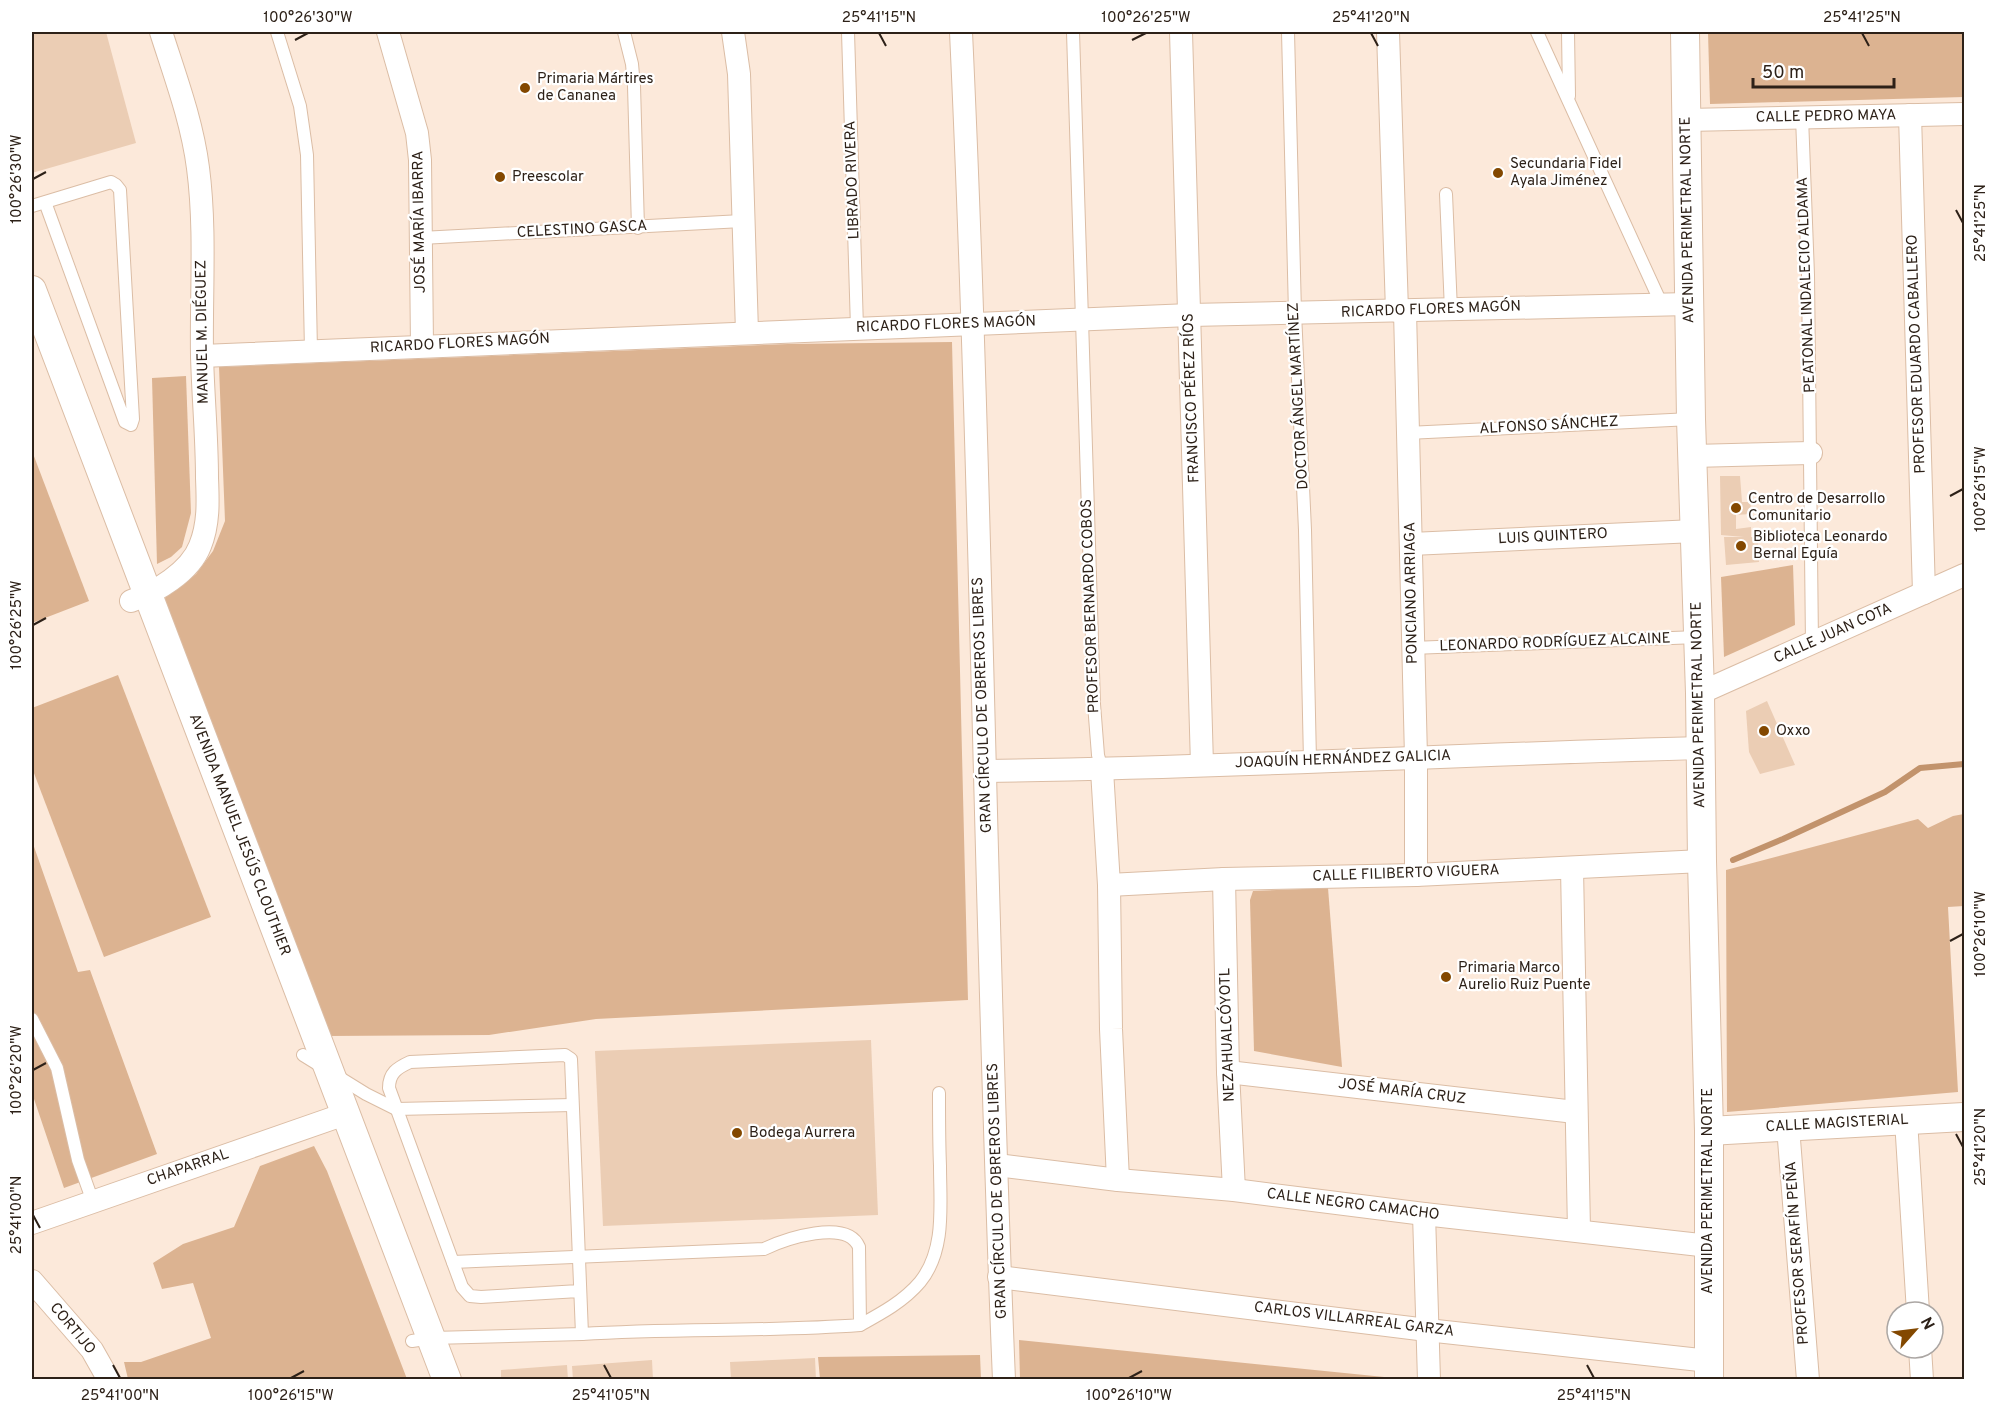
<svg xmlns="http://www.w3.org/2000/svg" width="1996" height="1411" viewBox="0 0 1996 1411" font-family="Overpass,sans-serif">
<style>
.green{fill:#dcb391}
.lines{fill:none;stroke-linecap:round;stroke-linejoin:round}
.stream{stroke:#c2936c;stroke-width:6}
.building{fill:#ebcdb4}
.service-casing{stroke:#dbbda5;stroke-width:14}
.minor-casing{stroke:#dbbda5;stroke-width:24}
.tertiary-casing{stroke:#dbbda5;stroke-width:30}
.service{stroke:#fff;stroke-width:12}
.minor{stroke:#fff;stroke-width:22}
.tertiary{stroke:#fff;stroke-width:28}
.ticks{fill:none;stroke:#2d2118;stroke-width:2}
.poi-dot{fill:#834800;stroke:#fff;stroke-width:2}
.labels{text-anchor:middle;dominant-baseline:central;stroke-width:4.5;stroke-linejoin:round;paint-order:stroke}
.poi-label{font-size:15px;fill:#2d2118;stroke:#fff;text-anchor:start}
.street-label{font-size:15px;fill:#2d2118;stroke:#fff}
.neatline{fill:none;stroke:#2d2118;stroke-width:2}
.ticks-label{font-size:15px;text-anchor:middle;fill:#2d2118}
</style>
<rect width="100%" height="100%" fill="#fce9da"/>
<g class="green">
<path d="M1708,32h256v65l-254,7z"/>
<path d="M952,342l16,658 -372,19 -107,16 -162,1 -164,-432 3,-8 30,-22 17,-23 12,-30 -6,-154 569,-23z"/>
<path d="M186,376l5,137 -9,34 -11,10 -14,7 -5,-186z"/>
<path d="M32,451l57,150 -57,22z"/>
<path d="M1793,565l2,60 -71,32 -3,-80z"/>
<path d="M118,675l93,242 -107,40 -72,-189v-60z"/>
<path d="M1964,814v92l-16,1 10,185 -231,20 -1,-242 192,-51 10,9 25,-12z"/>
<path d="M32,841l46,131 12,-2 67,184 -93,34 -32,-95z"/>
<path d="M1328,888l14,179 -88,-16 -4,-151 3,-9z"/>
<path d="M314,1146l13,25 80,208h-279l-4,-17h17l70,-24 -18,-55 -31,6 -9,-26 30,-19 51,-17 26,-61z"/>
<path d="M1019,1340l385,39h-384z"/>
<path d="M980,1355l1,24h-161l-2,-22z"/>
</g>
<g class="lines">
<path class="stream" d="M1733,860l50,-21 102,-47 35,-24 44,-4"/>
</g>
<g class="building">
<path d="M32,32h74l30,111 -104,30z"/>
<path d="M1720,476h20l2,26h9l-1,12 -14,1v14l15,-2v10h7l1,25 -33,3 -2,-28h20l-23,-2z"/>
<path d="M1767,701l28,64 -35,9 -11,-22 -3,-41z"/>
<path d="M871,1040l7,175 -275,11 -8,-175z"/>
<path d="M815,1358l1,22h-85l-1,-18z"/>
<path d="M652,1360l1,20h-80l-1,-14z"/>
<path d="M567,1365l1,15h-67v-10z"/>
</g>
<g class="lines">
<g class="service-casing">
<g id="service">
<path d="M277,32l23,74 7,49 4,196"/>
<path d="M624,32l8,32 2,22 4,142"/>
<path d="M848,32l9,296"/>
<path d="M1073,32l21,672 4,51 4,15"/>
<path d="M1288,32l7,281 10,217 5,231"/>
<path d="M1537,32l124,271"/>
<path d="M1568,32l1,64"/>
<path d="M1802,117l6,158 4,369"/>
<path d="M1446,194l5,116"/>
<path d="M32,206l79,-24 5,3 4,5 13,229 -2,6 -6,-3 -80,-220"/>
<path d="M421,238l321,-17"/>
<path d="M1407,433l284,-14"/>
<path d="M1412,648l286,-11"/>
<path d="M32,1019l25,49 21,92 15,42"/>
<path d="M303,1055l63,39 30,15 176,-4"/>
<path d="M453,1262l311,-13c21,-10 83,-31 95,-2l1,78c-92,7 -185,3 -278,9"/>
<path d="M860,1325c22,-12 44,-24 60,-43 26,-32 20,-77 20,-116 -1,-24 -1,-49 -1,-73"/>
<path d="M412,1341l20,-3 150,-4 -11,-275 -6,-4 -155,7c-13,6 -21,11 -21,26l73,199 8,9 11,1 98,-6"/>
</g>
</g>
<g class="minor-casing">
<g id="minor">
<path d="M388,32l29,101 3,27 2,186"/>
<path d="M733,32l6,42 8,258"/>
<path d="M961,32c21,449 24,898 43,1348"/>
<path d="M1181,32l21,733"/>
<path d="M1388,32l9,279"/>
<path d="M1910,115l14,478"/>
<path d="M1687,120l277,-6"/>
<path d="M1405,311l11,446v118"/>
<path d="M202,356l988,-41 499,-11"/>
<path d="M1693,456l118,-3"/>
<path d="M1411,544l284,-13"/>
<path d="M131,601c25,-9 59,-29 69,-55 9,-22 8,-45 7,-68 0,-41 -4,-82 -5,-123 -1,-62 4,-126 -4,-187 -6,-47 -23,-92 -37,-136"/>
<path d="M1700,693l264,-118"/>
<path d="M1102,770l7,115 2,144 7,151"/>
<path d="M986,771c238,-3 477,-17 715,-23"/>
<path d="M1572,868l7,363"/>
<path d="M1224,879l4,193 6,118"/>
<path d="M1109,885l115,-6 192,-4 286,-14"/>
<path d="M1228,1072l347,40"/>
<path d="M1906,1120l12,192"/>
<path d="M1788,1127l20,253"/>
<path d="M997,1165l121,15 116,10 190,24 285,32"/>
<path d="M1424,1214l5,166"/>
<path d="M32,1223l313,-109"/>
<path d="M999,1277l428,53 282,31"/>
<path d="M32,1281l60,69 17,30"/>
<path d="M1920,1348l2,32"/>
</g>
</g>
<g class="tertiary-casing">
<g id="tertiary">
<path d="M1685,32l6,387 9,274 2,168 7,270v249"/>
<path d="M32,290l415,1090"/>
<path d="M1709,1131l255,-14"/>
</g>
</g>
<use href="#service" class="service"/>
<use href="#minor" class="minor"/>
<use href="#tertiary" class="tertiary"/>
</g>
<path class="ticks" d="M879,33l7,13M1371,33l7,13M1862,33l7,13M295,40l13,-7M1132,40l14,-7M33,179l13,-7M1956,210l7,13M1950,496l13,-7M33,625l13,-7M1950,941l13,-7M33,1070l13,-7M1956,1134l7,13M33,1215l7,13M113,1365l7,13M604,1365l7,13M1587,1365l7,13M291,1378l13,-7M1129,1378l13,-7"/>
<g class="poi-dot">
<circle cx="525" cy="88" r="6"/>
<circle cx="1498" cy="173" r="6"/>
<circle cx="500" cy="177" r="6"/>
<circle cx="1736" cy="508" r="6"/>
<circle cx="1741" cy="546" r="6"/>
<circle cx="1764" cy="731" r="6"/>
<circle cx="1446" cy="977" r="6"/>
<circle cx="737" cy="1133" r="6"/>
</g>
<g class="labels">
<g class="poi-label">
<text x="537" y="79">Primaria Mártires<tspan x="537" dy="17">de Cananea</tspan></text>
<text x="1510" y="164">Secundaria Fidel<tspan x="1510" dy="17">Ayala Jiménez</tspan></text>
<text x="512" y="177">Preescolar</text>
<text x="1748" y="499">Centro de Desarrollo<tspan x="1748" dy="17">Comunitario</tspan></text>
<text x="1753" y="537">Biblioteca Leonardo<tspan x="1753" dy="17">Bernal Eguía</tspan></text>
<text x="1776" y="731">Oxxo</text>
<text x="1458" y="968">Primaria Marco<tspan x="1458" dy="17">Aurelio Ruiz Puente</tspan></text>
<text x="749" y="1133">Bodega Aurrera</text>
</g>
<g class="street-label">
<text transform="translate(1826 117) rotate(-1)">CALLE PEDRO MAYA</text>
<text transform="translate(853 180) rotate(-92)">LIBRADO RIVERA</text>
<text transform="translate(1688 220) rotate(-91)">AVENIDA PERIMETRAL NORTE</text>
<text transform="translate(420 222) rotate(-91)">JOSÉ MARÍA IBARRA</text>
<text transform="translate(582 230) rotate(-3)">CELESTINO GASCA</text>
<text transform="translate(1807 285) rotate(-92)">PEATONAL INDALECIO ALDAMA</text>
<text transform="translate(1431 310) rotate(-2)">RICARDO FLORES MAGÓN</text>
<text transform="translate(946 325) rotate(-2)">RICARDO FLORES MAGÓN</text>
<text transform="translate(203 332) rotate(-91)">MANUEL M. DIÉGUEZ</text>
<text transform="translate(460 344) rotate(-3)">RICARDO FLORES MAGÓN</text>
<text transform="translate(1917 354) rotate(-92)">PROFESOR EDUARDO CABALLERO</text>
<text transform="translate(1299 396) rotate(-93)">DOCTOR ÁNGEL MARTÍNEZ</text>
<text transform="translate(1192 398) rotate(-92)">FRANCISCO PÉREZ RÍOS</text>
<text transform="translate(1549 426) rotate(-3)">ALFONSO SÁNCHEZ</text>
<text transform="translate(1553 537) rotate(-3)">LUIS QUINTERO</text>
<text transform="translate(1412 593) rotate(-91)">PONCIANO ARRIAGA</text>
<text transform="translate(1091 606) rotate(-92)">PROFESOR BERNARDO COBOS</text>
<text transform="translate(1833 634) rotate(-24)">CALLE JUAN COTA</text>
<text transform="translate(1555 643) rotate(-2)">LEONARDO RODRÍGUEZ ALCAINE</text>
<text transform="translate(983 705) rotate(-92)">GRAN CÍRCULO DE OBREROS LIBRES</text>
<text transform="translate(1699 705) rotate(-91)">AVENIDA PERIMETRAL NORTE</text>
<text transform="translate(1343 760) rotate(-2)">JOAQUÍN HERNÁNDEZ GALICIA</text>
<text transform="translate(239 835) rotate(69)">AVENIDA MANUEL JESÚS CLOUTHIER</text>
<text transform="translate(1406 874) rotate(-2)">CALLE FILIBERTO VIGUERA</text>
<text transform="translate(1228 1035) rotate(-92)">NEZAHUALCÓYOTL</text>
<text transform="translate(1402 1092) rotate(7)">JOSÉ MARÍA CRUZ</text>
<text transform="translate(1837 1124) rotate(-3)">CALLE MAGISTERIAL</text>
<text transform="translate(188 1168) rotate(-19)">CHAPARRAL</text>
<text transform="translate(998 1191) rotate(-92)">GRAN CÍRCULO DE OBREROS LIBRES</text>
<text transform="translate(1708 1191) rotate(-90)">AVENIDA PERIMETRAL NORTE</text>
<text transform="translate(1353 1205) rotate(7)">CALLE NEGRO CAMACHO</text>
<text transform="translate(1798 1253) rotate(-94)">PROFESOR SERAFÍN PEÑA</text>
<text transform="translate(1354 1320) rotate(7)">CARLOS VILLARREAL GARZA</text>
<text transform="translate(72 1329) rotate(50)">CORTIJO</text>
</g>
</g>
<rect width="1996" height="1411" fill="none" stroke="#ffffff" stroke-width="66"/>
<g transform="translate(1915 1330) rotate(62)"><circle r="28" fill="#ffffff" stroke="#aba6a3" stroke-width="1.5"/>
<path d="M0-4.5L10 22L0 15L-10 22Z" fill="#834800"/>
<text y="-9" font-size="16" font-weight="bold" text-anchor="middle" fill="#2d2118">N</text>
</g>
<path d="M1753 78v9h141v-9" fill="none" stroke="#2d2118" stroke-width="3"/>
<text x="1762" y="78" font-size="18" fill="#2d2118" stroke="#ffffff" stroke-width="4.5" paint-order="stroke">50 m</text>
<rect x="33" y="33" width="1930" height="1345" class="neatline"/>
<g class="ticks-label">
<text x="308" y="22">100°26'30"W</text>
<text x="879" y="22">25°41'15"N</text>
<text x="1146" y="22">100°26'25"W</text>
<text x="1371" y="22">25°41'20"N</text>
<text x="1862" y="22">25°41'25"N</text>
<text transform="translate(16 179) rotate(-90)" y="5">100°26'30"W</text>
<text transform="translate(1980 223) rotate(-90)" y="5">25°41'25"N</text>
<text transform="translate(1980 489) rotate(-90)" y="5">100°26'15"W</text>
<text transform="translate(16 625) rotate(-90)" y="5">100°26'25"W</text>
<text transform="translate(1980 934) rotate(-90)" y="5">100°26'10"W</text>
<text transform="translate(16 1070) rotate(-90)" y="5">100°26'20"W</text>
<text transform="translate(1980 1147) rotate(-90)" y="5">25°41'20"N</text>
<text transform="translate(16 1215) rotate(-90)" y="5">25°41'00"N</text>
<text x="120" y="1400">25°41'00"N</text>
<text x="291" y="1400">100°26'15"W</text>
<text x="611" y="1400">25°41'05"N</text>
<text x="1129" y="1400">100°26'10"W</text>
<text x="1594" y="1400">25°41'15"N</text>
</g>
</svg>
